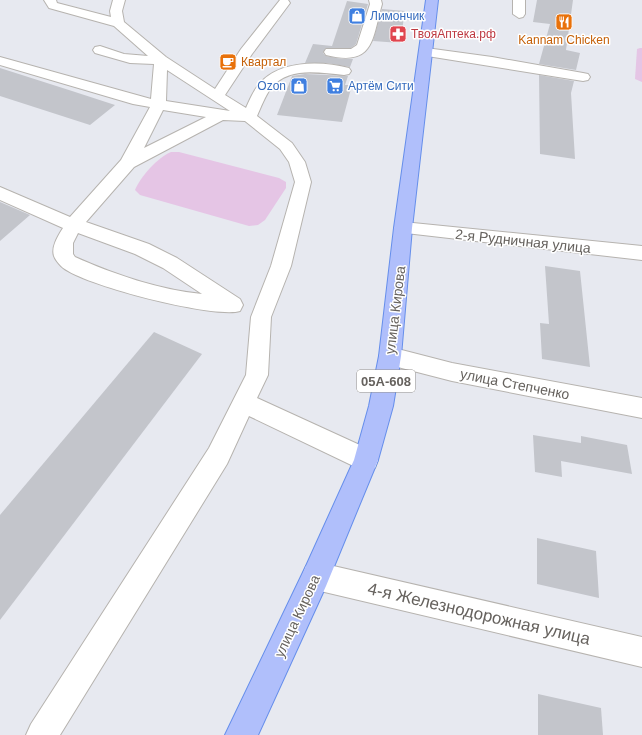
<svg xmlns="http://www.w3.org/2000/svg" width="642" height="735" viewBox="0 0 642 735" font-family="Arial,sans-serif">
<style>
.green{fill:#e5c5e5}
.building{fill:#c3c5cb}
.lines{fill:none;stroke-linecap:round;stroke-linejoin:round}
.minor-casing{stroke:#b6b3af;stroke-width:2}
.major-casing{stroke:#658eeb;stroke-width:2}
.minor{fill:#fff;fill-rule:evenodd}
.major{fill:#b0bffb;fill-rule:evenodd}
.labels{text-anchor:middle;dominant-baseline:central;stroke-width:3;stroke-linejoin:round;paint-order:stroke}
.far-shop-label{font-size:12px;fill:#366cbe;stroke:#fff;text-anchor:start}
.far-health-label{font-size:12px;fill:#be3a42;stroke:#fff;text-anchor:start}
.far-food-label{font-size:12px;fill:#c56008;stroke:#fff}
.shield{fill:#fff;stroke:#94918e;stroke-width:1}
.shield-label{font-size:13px;font-weight:bold;fill:#66625e}
.street-label{font-size:14px;fill:#66625e;stroke:#fff}
.near-street-label{font-size:17px;fill:#66625e;stroke:#fff}
</style>
<rect width="100%" height="100%" fill="#e7e9f0"/>
<g class="green">
<path d="M640,48h2v34l-7,-3 2,-30z"/>
<path d="M171,152h8l100,26 7,4v6l-21,32 -7,5 -9,1 -109,-31 -5,-5c6,-14 22,-32 36,-38z"/>
</g>
<g class="building">
<path d="M537,0h36l-7,50 14,3 -4,17 -37,-6 11,-40 -17,-2z"/>
<path d="M347,1l21,3 -12,40 -5,4h-25l-3,5 3,3 16,3h11l-3,8 -23,-4h-22l8,-19 19,2z"/>
<path d="M382,9l23,2 -5,32 -27,-2z"/>
<path d="M0,68l72,23 43,14 -25,20 -90,-29z"/>
<path d="M305,74l43,2 -3,9h7l-10,37 -65,-7 15,-39z"/>
<path d="M539,75l35,6 -3,12 4,66 -35,-5z"/>
<path d="M0,202l30,13 -30,26z"/>
<path d="M545,266l35,5 10,96 -48,-8 -2,-36 9,1z"/>
<path d="M154,332l48,22 -202,266v-105z"/>
<path d="M533,435l48,8v-7l46,9 5,29 -71,-13 1,16 -27,-5z"/>
<path d="M537,538l59,13 3,47 -62,-14z"/>
<path d="M538,694l63,14 2,27h-65z"/>
</g>
<g class="lines">
<g class="minor-casing">
<g id="minor">
<path d="M44,0h12l1,3 54,14 -1,-6 3,-11h12l-3,11 2,11 42,35 49,32 26,-40 39,-49h8l2,3 -38,51 -27,41 21,13c4,-9 8,-19 15,-26 21,-22 61,-21 88,-14l2,3 -2,3 -5,1c-25,-2 -55,-9 -73,13 -6,8 -10,19 -14,28l35,27 13,19 6,20 -20,84 -20,51 -3,58 -11,23 118,54 3,8 -3,8 -9,4 -117,-56 -22,48 -167,271h-34l5,-11 178,-276 37,-73 5,-58 20,-51 24,-84 -6,-20 -9,-13 -35,-28 -22,-1 -89,47 -48,55 63,22 28,14 63,41 3,6 -3,6c-25,8 -160,-26 -179,-45 -2,-2 -6,-7 -7,-10 -3,-9 4,-20 9,-28l-63,-28v-13l70,30 51,-57 29,-53 -17,-3 -133,-39v-8l151,42 3,-35 -24,-1 -35,-10 -2,-3 2,-3 5,-1 24,8 24,2 -34,-30 -65,-18zM167,70l63,41 -64,-10zM163,110l43,7 -62,31zM78,233l57,21 28,14 39,26c-42,-4 -89,-20 -127,-37l-2,-3v-11z"/>
<path d="M369,0h12l1,4c-10,36 -8,63 -56,51l-2,-3 2,-3h25l6,-4 13,-41z"/>
<path d="M513,0h12v14l-2,3 -4,1 -6,-4z"/>
<path d="M426,48l66,9 91,16 5,1 2,3 -2,3 -5,1 -162,-26 -2,-3 2,-3z"/>
<path d="M403,222l239,24v14l-245,-28 -3,-4 3,-4z"/>
<path d="M390,347l62,16 190,35v20l-190,-37 -62,-16 -8,-3 -3,-6 3,-6z"/>
<path d="M316,562l326,75v30l-326,-77 -10,-4 -4,-10 4,-10z"/>
</g>
</g>
<g class="major-casing">
<path id="major" d="M426,0h12l-26,228 -11,128 -8,50 -15,54 -52,126 -68,149h-33l81,-169 48,-106 15,-54 10,-50 15,-128z"/>
</g>
<use href="#minor" class="minor"/>
<use href="#major" class="major"/>
</g>
<defs>
<g id="shop-square" transform="scale(0.9)"><rect x="-9" y="-9" width="18" height="18" rx="4" fill="#3f7fe0" stroke="#fff"/><path d="M-5-2.5h2.3a2.7 3.5 0 0 1 5.4 0H5L5.5 6h-11ZM-1.5-2.5h3a1.5 2.3 0 0 0-3 0Z" fill="#fff"/></g>
<g id="restaurant-square" transform="scale(0.9)"><rect x="-9" y="-9" width="18" height="18" rx="4" fill="#e8710a" stroke="#fff"/><path d="M-5-6h1v4h1v-4h1v4h1v-4h1v5L-1.5 .5V6h-2V.5L-5-1ZM5-6V6H3V1.5H1.5Q1.5-4 5-6Z" fill="#fff"/></g>
<g id="pharmacy-square" transform="scale(0.9)"><rect x="-9" y="-9" width="18" height="18" rx="4" fill="#e0444e" stroke="#fff"/><path d="M-2-6h4v4h4v4h-4v4h-4v-4h-4v-4h4Z" fill="#fff"/></g>
<g id="cafe-square" transform="scale(0.9)"><rect x="-9" y="-9" width="18" height="18" rx="4" fill="#e8710a" stroke="#fff"/><path d="M-5.5-4.5H6V0H3Q3 3.5 0 3.5H-2.5Q-5.5 3.5-5.5 0ZM3-3.2v2h1.7v-2ZM-6 4.5H4V6H-6Z" fill="#fff"/></g>
<g id="supermarket-square" transform="scale(0.9)"><rect x="-9" y="-9" width="18" height="18" rx="4" fill="#3f7fe0" stroke="#fff"/><path d="M-6-5.5h2.5l.6 2H6L4.5 2H-2.5L-4.4-4H-6ZM-1.5 3.2a1.3 1.3 0 1 0 .1 0ZM3 3.2a1.3 1.3 0 1 0 .1 0Z" fill="#fff"/></g>
</defs>
<g fill-rule="evenodd">
<use href="#shop-square" x="357" y="16"/>
<use href="#restaurant-square" x="564" y="22"/>
<use href="#pharmacy-square" x="398" y="34"/>
<use href="#cafe-square" x="228" y="62"/>
<use href="#shop-square" x="299" y="86"/>
<use href="#supermarket-square" x="335" y="86"/>
</g>
<g class="labels">
<g class="far-shop-label">
<text x="370" y="16">Лимончик</text>
<text x="286" y="86" text-anchor="end">Ozon</text>
<text x="348" y="86">Артём Сити</text>
</g>
<g class="far-health-label">
<text x="411" y="34">ТвояАптека.рф</text>
</g>
<g class="far-food-label">
<text x="564" y="40">Kannam Chicken</text>
<text x="241" y="62" text-anchor="start">Квартал</text>
</g>
<rect class="shield" x="357" y="370" width="58" height="22" rx="3"/>
<g class="shield-label">
<text x="386" y="381">05А-608</text>
</g>
<g class="street-label">
<text transform="translate(523 241) rotate(6)">2-я Рудничная улица</text>
<text transform="translate(395 310) rotate(-83)">улица Кирова</text>
<text transform="translate(515 384) rotate(11)">улица Степченко</text>
<text transform="translate(297 616) rotate(-65)">улица Кирова</text>
</g>
<g class="near-street-label">
<text transform="translate(479 614) rotate(13)">4-я Железнодорожная улица</text>
</g>
</g>
</svg>
